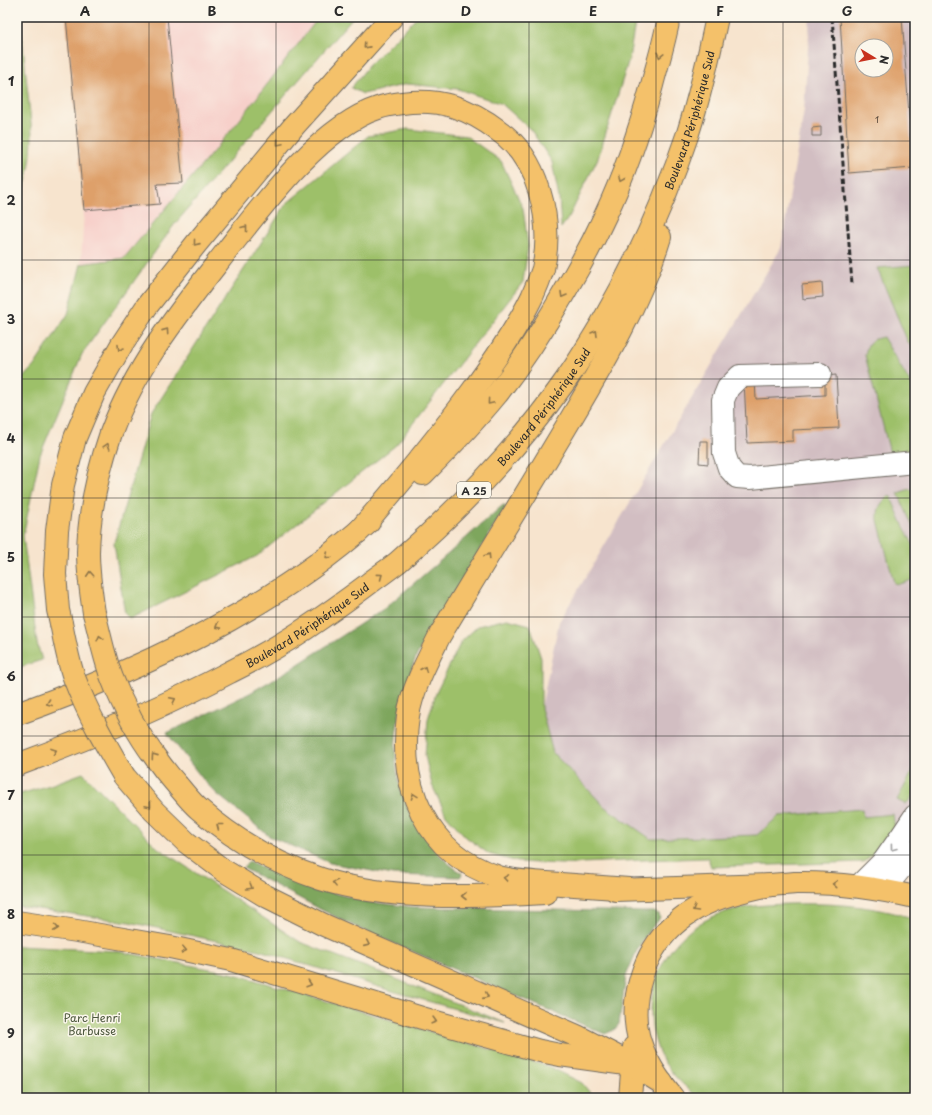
<svg xmlns="http://www.w3.org/2000/svg" width="932" height="1115" viewBox="0 0 932 1115" font-family="'Playpen Sans',sans-serif">
<style>
.built{fill:#f7d0ca}
.industrial{fill:#d2bec2;fill-rule:evenodd}
.green{fill:#9dc069;stroke:#64764a}
.forest{fill:#7ea65d;stroke:#546844}
.building{fill:#dea06b;fill-rule:evenodd}
.lines{fill:none;stroke-linecap:round;stroke-linejoin:round}
.minor-casing{stroke:#726c64;stroke-width:24}
.major-casing{stroke:#726c64;stroke-width:24}
.highway-casing{stroke:#726c64;stroke-width:24}
.minor{stroke:#fff;stroke-width:22}
.major{stroke:#f4c16a;stroke-width:22}
.highway{stroke:#f4c16a;stroke-width:22}
.rail{stroke:#2b2b2b;stroke-width:3;stroke-dasharray:6 3;stroke-linecap:butt}
.highway-bridge-casing{stroke:#726c64;stroke-width:24;stroke-linecap:butt}
.highway-bridge{stroke:#f4c16a;stroke-width:22}
.oneway{stroke:#90764a}
.oneway2{stroke:#a0a0a0}
.grid{fill:none;stroke:#2b2b2b;stroke-width:1;stroke-opacity:0.55}
.labels{text-anchor:middle;dominant-baseline:central;stroke-width:3;stroke-linejoin:round;paint-order:stroke}
.number-label{font-size:9px;fill:#58483b}
.shield{fill:#fbf7ec;stroke:#696865;stroke-width:1}
.shield-label{font-size:10px;font-weight:bold;fill:#2b2b2b}
.street-label{font-size:11px;fill:#2b2b2b;stroke:#fbf7ec}
.park-label{font-size:11px;fill:#4d583e;stroke:#fbf7ec}
.neatline{fill:none;stroke:#2b2b2b;stroke-width:1.5}
.grid-label{font-size:13px;text-anchor:middle;font-weight:bold;fill:#2b2b2b}
</style>
<rect width="100%" height="100%" fill="#fbf7ec"/>
<filter id="ink" filterUnits="userSpaceOnUse"><feTurbulence type="fractalNoise" baseFrequency=".025" numOctaves="2"/><feDisplacementMap in="SourceGraphic" scale="8" xChannelSelector="R" yChannelSelector="G"/><feConvolveMatrix kernelMatrix="1 2 1 2 8 2 1 2 1" color-interpolation-filters="sRGB"/></filter>
<filter id="wash" filterUnits="userSpaceOnUse"><feTurbulence type="fractalNoise" baseFrequency=".012" numOctaves="4" result="noise"/><feDisplacementMap in="SourceGraphic" scale="16" xChannelSelector="R" yChannelSelector="G"/><feGaussianBlur stdDeviation="0.9" result="paint"/><feColorMatrix in="noise" values="0 0 0 0 0 0 0 0 0 0 0 0 0 0 0 0 0 1.4 0 .05"/><feComposite in="paint" operator="in"/></filter>
<g filter="url(#wash)">
<rect width="100%" height="100%" fill="#f7e4ce"/>
<path class="built" d="M66,17h253l-81,105 -114,136 -43,6 3,-54z"/>
<path class="industrial" d="M810,17h105v838l-57,-14 -101,-6 -106,4 -46,-32 -52,-54 -12,-45 18,-86 222,-374 23,-138zM862,46h24v24h-24z"/>
<g class="green">
<path d="M17,17h3l12,116c0,24 -3,49 -15,70z"/>
<path d="M319,17h34l-179,208 -92,129 -42,101 -17,81 14,107 5,17 -25,8v-284l17,-18 34,-52 13,-50 43,-6 114,-136z"/>
<path d="M417,17h219l-7,42 -31,99 -29,59 -8,11 -2,-30 -7,-36 -21,-32 -29,-26 -44,-15 -50,-5 -45,10 -12,-6 18,-23z"/>
<path d="M408,129l58,7 35,25 22,47 5,38 -5,36 -127,163 -139,111 -127,63 -5,-5 -11,-71 37,-129 135,-210 82,-68z"/>
<path d="M915,265v88l-8,-13 -30,-72z"/>
<path d="M883,337l32,54v63l-24,3 -26,-102c3,-14 5,-15 18,-18z"/>
<path d="M910,489l5,3v40l-17,-39z"/>
<path d="M890,495l12,28 13,25v26l-3,6 -13,4 -5,-1 -16,-63c-1,-13 3,-17 12,-25z"/>
<path d="M507,619l23,6 11,33v50l12,45 52,54 46,32 106,-4 22,-19 83,-7 1,8 30,-3 2,14 -20,24 -11,10 -153,5 -3,-9 -64,2 -83,4 -43,-2 -29,-8 -23,-17 -20,-22 -14,-30 -7,-29 3,-37 8,-26 25,-51 17,-16z"/>
<path d="M915,767c0,13 3,30 -10,37l-8,-4z"/>
<path d="M83,773l75,75 142,94 81,31 124,50 -113,-32 -133,-41 -130,-28 -112,-16v-111l33,-10z"/>
<path d="M788,904c45,-1 84,1 127,15v179h-216c-16,-13 -32,-27 -40,-46 -21,-52 1,-110 51,-134 24,-12 53,-13 78,-14z"/>
<path d="M17,946l99,5 115,22 319,94 32,16 12,15h-577z"/>
</g>
<g class="forest">
<path d="M503,505h2l1,2c-16,27 -33,54 -49,81 -14,22 -28,44 -40,67 -5,10 -7,21 -11,32 -15,50 -17,97 14,142 11,16 24,34 41,43l1,3 -2,2 -67,-2 -63,-12 -61,-27 -52,-42 -12,-12 -38,-49 83,-40 44,-26 91,-59 63,-54z"/>
<path d="M249,861l26,13 34,13 60,15 45,5 240,5 5,2 1,3 -2,4 -10,11 -10,16 -12,28 -7,48 -5,6 -9,4 -47,-20 -200,-86 -38,-19 -77,-41z"/>
</g>
<g id="blocks">
<g class="building">
<path d="M66,17h101l16,166 -26,1 3,20 -76,6z"/>
<path d="M840,17h62l11,151 -64,5zM862,46h24v24h-24z"/>
<path d="M821,127v9h-9v-8z"/>
<path d="M822,283l1,14 -20,2 -1,-14z"/>
<path d="M836,375l3,53 -46,2v11l-46,2 -3,-64h11l1,20 69,-4v-19z"/>
<path d="M700,441h8v23l-9,-1z"/>
</g>
</g>
</g>
<g filter="url(#ink)">
<use href="#blocks" fill-opacity="0" stroke="#726c64" stroke-width="1"/>
<g class="lines">
<g class="minor-casing">
<g id="minor">
<path d="M820,374l-80,2 -12,12 -5,12 1,53 5,15 8,9 13,1 165,-16"/>
<path d="M859,886l25,-25 19,-27 12,-18"/>
<path d="M883,890l32,-39"/>
</g>
</g>
<g class="major-casing">
<g id="major">
<path d="M630,1098l4,-51"/>
<path d="M673,1098c-30,-37 -47,-71 -32,-120 13,-44 45,-70 88,-83 14,-4 28,-8 42,-10 8,-1 16,-1 24,-2 40,-1 81,5 120,14"/>
</g>
</g>
<g class="highway-casing">
<g id="highway">
<path d="M423,474c26,-26 51,-52 74,-80 25,-32 47,-66 67,-101 15,-25 29,-51 41,-77 20,-42 35,-87 47,-131 6,-23 13,-45 17,-68"/>
<path d="M94,613c-3,-20 -6,-41 -6,-61 1,-40 10,-81 23,-119 26,-70 73,-127 118,-185 36,-46 93,-122 149,-140 8,-3 16,-4 24,-5 38,-5 67,5 97,28 20,14 33,36 40,59 8,26 10,52 4,79 -3,9 -7,19 -11,28 -16,33 -37,63 -59,93 -36,49 -75,96 -115,142"/>
<path d="M61,623l-3,-13 -3,-36 2,-43 6,-46 12,-47 19,-45 28,-49 25,-38 49,-62 98,-118 98,-109"/>
<path d="M17,714c123,-44 254,-104 352,-192"/>
<path id="s1" d="M17,765c73,-27 145,-57 213,-93 26,-13 51,-27 75,-43 21,-14 42,-29 62,-44 10,-8 21,-15 31,-23 60,-52 119,-113 165,-178 14,-19 26,-39 38,-59 35,-61 65,-126 87,-192 12,-38 21,-77 29,-116"/>
<path d="M124,776l30,35 32,31 37,28 41,25 60,30 253,111 56,29 29,18"/>
<path d="M178,786c7,8 13,16 21,23 35,31 77,55 122,70 69,22 153,18 224,14"/>
<path d="M629,889c-28,-2 -55,-4 -82,-6 -15,-1 -37,-2 -51,-7 -70,-23 -98,-90 -88,-160 4,-27 20,-57 32,-81 43,-72 87,-142 129,-213 35,-59 71,-119 91,-185"/>
<path d="M615,890l157,-5"/>
<path d="M17,922l60,9 93,16 61,13 191,58 118,33 20,4 73,10"/>
</g>
</g>
<use href="#minor" class="minor"/>
<use href="#major" class="major"/>
<use href="#highway" class="highway"/>
<path class="rail" d="M832,17l20,267"/>
<g class="highway-bridge-casing">
<g id="highway-bridge">
<path d="M94,613c6,22 10,44 18,65 11,28 25,55 43,79 7,10 15,20 23,29"/>
<path d="M61,623c4,19 7,39 14,57 13,34 31,65 49,96"/>
</g>
</g>
<use href="#highway-bridge" class="highway-bridge"/>
</g>
<defs><path id="oneway-chevron" d="M-2-3.5L2.5 0L-2 3.5" fill="none" stroke-width="1.6" stroke-linecap="round" stroke-linejoin="round"/></defs>
<g class="oneway">
<use href="#oneway-chevron" transform="translate(366 46) rotate(132)"/>
<use href="#oneway-chevron" transform="translate(660 55) rotate(104)"/>
<use href="#oneway-chevron" transform="translate(279 143) rotate(130)"/>
<use href="#oneway-chevron" transform="translate(621 179) rotate(112)"/>
<use href="#oneway-chevron" transform="translate(245 228) rotate(-52)"/>
<use href="#oneway-chevron" transform="translate(196 243) rotate(129)"/>
<use href="#oneway-chevron" transform="translate(563 295) rotate(120)"/>
<use href="#oneway-chevron" transform="translate(166 331) rotate(-55)"/>
<use href="#oneway-chevron" transform="translate(595 333) rotate(-59)"/>
<use href="#oneway-chevron" transform="translate(120 348) rotate(120)"/>
<use href="#oneway-chevron" transform="translate(490 402) rotate(130)"/>
<use href="#oneway-chevron" transform="translate(107 446) rotate(-72)"/>
<use href="#oneway-chevron" transform="translate(328 556) rotate(142)"/>
<use href="#oneway-chevron" transform="translate(488 556) rotate(-58)"/>
<use href="#oneway-chevron" transform="translate(90 574) rotate(-94)"/>
<use href="#oneway-chevron" transform="translate(380 576) rotate(-37)"/>
<use href="#oneway-chevron" transform="translate(218 626) rotate(151)"/>
<use href="#oneway-chevron" transform="translate(100 638) rotate(-104)"/>
<use href="#oneway-chevron" transform="translate(424 669) rotate(-67)"/>
<use href="#oneway-chevron" transform="translate(173 700) rotate(-26)"/>
<use href="#oneway-chevron" transform="translate(49 703) rotate(159)"/>
<use href="#oneway-chevron" transform="translate(54 751) rotate(-20)"/>
<use href="#oneway-chevron" transform="translate(154 756) rotate(-125)"/>
<use href="#oneway-chevron" transform="translate(414 796) rotate(-110)"/>
<use href="#oneway-chevron" transform="translate(149 805) rotate(50)"/>
<use href="#oneway-chevron" transform="translate(219 826) rotate(-142)"/>
<use href="#oneway-chevron" transform="translate(506 878) rotate(-171)"/>
<use href="#oneway-chevron" transform="translate(335 883) rotate(-166)"/>
<use href="#oneway-chevron" transform="translate(835 884) rotate(-176)"/>
<use href="#oneway-chevron" transform="translate(250 887) rotate(31)"/>
<use href="#oneway-chevron" transform="translate(464 896) rotate(-180)"/>
<use href="#oneway-chevron" transform="translate(695 909) rotate(149)"/>
<use href="#oneway-chevron" transform="translate(56 928) rotate(8)"/>
<use href="#oneway-chevron" transform="translate(367 944) rotate(24)"/>
<use href="#oneway-chevron" transform="translate(184 950) rotate(13)"/>
<use href="#oneway-chevron" transform="translate(309 984) rotate(17)"/>
<use href="#oneway-chevron" transform="translate(486 996) rotate(24)"/>
<use href="#oneway-chevron" transform="translate(434 1021) rotate(16)"/>
</g>
<use class="oneway2" href="#oneway-chevron" transform="translate(893 848) rotate(127)"/>
</g>
<path class="grid" d="M149,17v1081M276,17v1081M403,17v1081M529,17v1081M656,17v1081M783,17v1081M17,141h898M17,260h898M17,379h898M17,498h898M17,617h898M17,736h898M17,855h898M17,974h898"/>
<g class="labels">
<g class="number-label">
<text x="877" y="119">1</text>
</g>
<rect class="shield" x="457" y="482" width="34" height="16" rx="3"/>
<g class="shield-label">
<text x="474" y="490">A 25</text>
</g>
<g class="street-label">
<text stroke="none"><textPath href="#s1" startOffset="971">Boulevard Périphérique Sud</textPath></text>
<text stroke="none"><textPath href="#s1" startOffset="647">Boulevard Périphérique Sud</textPath></text>
<text stroke="none"><textPath href="#s1" startOffset="323">Boulevard Périphérique Sud</textPath></text>
</g>
<g class="park-label">
<text x="92" y="1017">Parc Henri<tspan x="92" dy="13">Barbusse</tspan></text>
</g>
</g>
<rect width="932" height="1115" fill="none" stroke="#fbf7ec" stroke-width="44"/>
<g transform="translate(874 58) rotate(100)"><circle r="19" fill="#fbf7ec" stroke="#a8a59f"/>
<path d="M0-3L7 15L0 10L-7 15Z" fill="#c8321e"/>
<text y="-6" font-size="11" font-weight="bold" text-anchor="middle" fill="#2b2b2b">N</text>
</g>
<rect x="22" y="22" width="888" height="1071" class="neatline"/>
<g class="grid-label">
<text x="85" y="16">A</text>
<text x="212" y="16">B</text>
<text x="339" y="16">C</text>
<text x="466" y="16">D</text>
<text x="593" y="16">E</text>
<text x="720" y="16">F</text>
<text x="847" y="16">G</text>
<text x="11" y="86">1</text>
<text x="11" y="205">2</text>
<text x="11" y="324">3</text>
<text x="11" y="443">4</text>
<text x="11" y="562">5</text>
<text x="11" y="681">6</text>
<text x="11" y="800">7</text>
<text x="11" y="919">8</text>
<text x="11" y="1038">9</text>
</g>
</svg>
